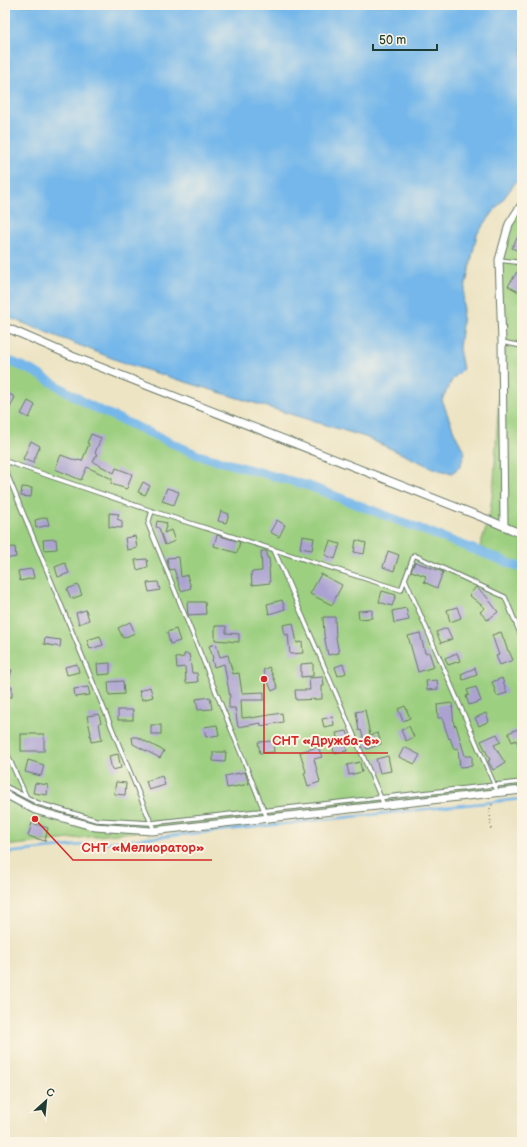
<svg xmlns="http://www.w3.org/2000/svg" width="527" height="1147" viewBox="0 0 527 1147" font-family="'Balsamiq Sans',sans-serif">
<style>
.green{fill:#9ccf80;stroke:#5e865a}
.water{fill:#74b7ea;stroke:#4a7a8f}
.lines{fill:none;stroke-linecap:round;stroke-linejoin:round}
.stream{stroke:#74b7ea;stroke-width:2.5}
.canal{stroke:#74b7ea;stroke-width:9}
.building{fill:#aba2d2}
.lane-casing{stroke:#677766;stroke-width:5.5}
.street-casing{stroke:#677766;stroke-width:9}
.path{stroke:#677766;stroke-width:1.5;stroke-dasharray:1 3;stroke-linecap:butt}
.lane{stroke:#fff;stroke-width:3.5}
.street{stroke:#fff;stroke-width:7}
.leader{fill:none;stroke:#d62828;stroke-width:1.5}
.callout-dot{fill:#d62828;stroke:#fcf5e5;stroke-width:1.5}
.callout-label{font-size:13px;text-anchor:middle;font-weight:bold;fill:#d62828;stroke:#fcf5e5;stroke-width:4;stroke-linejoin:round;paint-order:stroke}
</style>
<rect width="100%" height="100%" fill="#fcf5e5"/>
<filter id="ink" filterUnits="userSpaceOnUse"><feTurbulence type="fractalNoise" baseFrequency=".025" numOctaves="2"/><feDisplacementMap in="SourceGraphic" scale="8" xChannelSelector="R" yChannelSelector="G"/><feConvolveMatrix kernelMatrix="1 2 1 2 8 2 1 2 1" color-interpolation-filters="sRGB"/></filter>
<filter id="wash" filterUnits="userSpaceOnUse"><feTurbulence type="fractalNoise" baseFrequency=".012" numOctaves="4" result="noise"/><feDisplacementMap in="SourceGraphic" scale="16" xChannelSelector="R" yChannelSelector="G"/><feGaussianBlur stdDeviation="0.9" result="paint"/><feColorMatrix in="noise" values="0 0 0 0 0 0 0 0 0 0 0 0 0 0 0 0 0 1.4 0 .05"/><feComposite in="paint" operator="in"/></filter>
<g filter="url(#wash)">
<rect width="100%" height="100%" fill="#ede4c4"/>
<g class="green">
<path d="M522,204v361l-27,-10 -15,-9 9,-26 5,-39 8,-139 -3,-82 10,-36z"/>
<path d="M5,359l30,13 54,33 109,50 111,31 213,82v222l-517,56z"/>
</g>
<path class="water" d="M5,5h517v169l-45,60 -13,59 -2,32 -3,23 4,21 -11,11 -10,20 13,34 10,19 -5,14 -8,6 -17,-4 -70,-32 -238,-73 -122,-48z"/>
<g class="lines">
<path class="stream" d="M5,853l517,-54"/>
<path class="canal" d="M5,359l30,13 54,33 109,50 111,31 213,82"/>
</g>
<g id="blocks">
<g class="building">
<path d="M522,228v25l-10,-5z"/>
<path d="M517,272l5,3v12l-3,5 -11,-6z"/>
<path d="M5,392l10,5 -5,11 -5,-3z"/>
<path d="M28,401l7,4 -6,13 -8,-4z"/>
<path d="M91,434l10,4 -6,15 2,1 -4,8 21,11 2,-5 16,6 -5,15 -16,-5 1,-5 -25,-12 -6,13 -26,-11 6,-14 16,6 1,-1 4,1 7,-17 -2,-1z"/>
<path d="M31,441l9,5 -7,17 -10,-4z"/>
<path d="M143,482l7,4 -5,9 -7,-3z"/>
<path d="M22,487l10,1 -1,9 -10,-1z"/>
<path d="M167,488l12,4 -5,13 -12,-4z"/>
<path d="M221,511l8,3 -3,9 -8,-2z"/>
<path d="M109,513l10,1 -2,5 5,2v7l-13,-1z"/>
<path d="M47,517l2,8 -13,3 -1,-8z"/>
<path d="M277,520l8,5 -6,12 -9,-5z"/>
<path d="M157,521l10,2 -3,10 7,-3 4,11 -10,4 -6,-17 -3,-1z"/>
<path d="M217,535l23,7 -3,11 -23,-7z"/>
<path d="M135,536l2,12 -10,2 -2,-12z"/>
<path d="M302,536l12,2 -2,12 -12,-2z"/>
<path d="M56,539l1,10 -13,1 -1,-10z"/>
<path d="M356,540l10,3 -2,11 -10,-2z"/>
<path d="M330,541l10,3 -5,15 -10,-4z"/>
<path d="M15,547l1,10 -11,2v-11z"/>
<path d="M261,551h6v7h2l1,10h-1l1,15 -18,2 -1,-13 11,-1z"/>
<path d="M388,551l11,4 -5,16 -11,-4z"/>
<path d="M179,557l2,20 6,-2 4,13 -10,3 -7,-22 -4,1 -2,-6 -1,-6z"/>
<path d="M147,559l1,8 -11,3 -2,-10z"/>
<path d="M415,562l28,10 -6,16 -13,-6 2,-6 -15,-5z"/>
<path d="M65,563l4,10 -11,4 -3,-10z"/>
<path d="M32,569l2,9 -14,3 -2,-10z"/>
<path d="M321,574l21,11 -10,20 -22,-11z"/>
<path d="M158,582l2,8 -11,2 -2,-9z"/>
<path d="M78,585l4,10 -11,4 -4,-10z"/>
<path d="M476,587l10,9 12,16 -11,8 -7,-8 5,-4 -16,-13z"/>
<path d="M382,591l14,4 -4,11 -13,-4z"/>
<path d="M282,600l3,9 -16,5 -2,-10z"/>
<path d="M187,602h18l1,12 -18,1z"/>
<path d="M457,607l4,11 -11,4 -3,-12z"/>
<path d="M406,608l3,12 -15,3 -2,-12z"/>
<path d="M86,610l3,10 -10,4 -3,-11z"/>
<path d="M372,610v8l-13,1 -1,-8z"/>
<path d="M323,617h12l1,21 3,15 -11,2 -4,-20z"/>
<path d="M130,622l5,11 -12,5 -5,-10z"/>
<path d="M293,623l4,20 5,-1 1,11 -13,1 -2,-20 -3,1 -2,-10z"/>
<path d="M215,626h11v7l13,1v8l-24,-2z"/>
<path d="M447,628l5,11 -11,4 -5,-11z"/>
<path d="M176,629l4,12 -10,3 -3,-12z"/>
<path d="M501,632l7,19h1l4,9 -13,5 -4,-9 3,-1 -7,-20z"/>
<path d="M420,633l5,20 4,-1 5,15 -16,5 -10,-36z"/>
<path d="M100,636l3,9 -13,4 -3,-9z"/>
<path d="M45,638l16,2 -1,7 -16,-3z"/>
<path d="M216,644l4,13 8,-2 5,19 6,-1 3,20 22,-1v8h-23l1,18 9,-1v1l31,-5 1,9 -22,4v-3l-23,4 -3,-19h-6v-10l1,-1 -6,-33 -10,3 -2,-8 1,-1 -4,-12z"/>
<path d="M457,653l3,8 -12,4 -3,-7z"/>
<path d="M184,654h5l3,19h5l1,9 -12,1 -1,-16 -8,1 -1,-10 8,-1z"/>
<path d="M110,663v11l-12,1 -1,-11z"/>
<path d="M313,663v13l-12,1v-13z"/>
<path d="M77,664l2,8 -12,3 -2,-8z"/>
<path d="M343,664l3,9 -8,3 -3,-9z"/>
<path d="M269,667l9,21 -6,3 -9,-21z"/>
<path d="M5,668l7,2 -5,16h5v11h-7z"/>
<path d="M475,668l2,7 -14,5 -2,-6z"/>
<path d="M323,677l1,9h-2v13l-26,1 -1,-10h15l-1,-12z"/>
<path d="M502,678l5,15 -10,3 -5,-14z"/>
<path d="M437,680l1,9 -11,1 -1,-9z"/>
<path d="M123,681l1,13 -15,1 -1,-13z"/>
<path d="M88,687l2,8 -15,2 -1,-8z"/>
<path d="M150,687l3,10 -11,3 -3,-9z"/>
<path d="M476,687l5,14 -12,4 -3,-9 3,-1 -2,-5z"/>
<path d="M210,697l2,12 -14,1 -2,-11z"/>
<path d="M452,703l2,23 2,-1 9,31h7v10l-12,1 -2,-19 -4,1 -4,-11 -1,1 -7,-21h-4l-1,-13z"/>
<path d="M405,706l5,12 -7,3 -5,-12z"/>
<rect x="118" y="710" width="15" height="10"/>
<path d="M365,710l5,25 8,-2 3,11 -14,5 -6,-19 -2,1 -3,-19z"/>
<path d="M486,713l3,8 -10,5 -4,-8z"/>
<path d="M99,714l2,9h-2l3,17 -11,2 -1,-8h1l-4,-18z"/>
<path d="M333,717l1,8 -10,2 -2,-8z"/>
<rect x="151" y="725" width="10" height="9"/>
<path d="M217,725l2,10 -13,2 -2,-10z"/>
<path d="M409,726l5,11 -8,4 -5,-11z"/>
<path d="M518,729l4,10v15l-6,-14 -4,2 -4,-9z"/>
<path d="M347,731l2,7 -4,1 2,12 -13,2 -2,-11 6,-1 -2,-8z"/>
<rect x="21" y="734" width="23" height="17"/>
<path d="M497,734l4,8 -7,3 11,18 -12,7 -5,-9 2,-1 -9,-19z"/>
<path d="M132,737h5l27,14 -4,7 -27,-14z"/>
<path d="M273,741l1,11 -14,1 -2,-11z"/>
<path d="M318,747l4,10 -8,2 6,23 -12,4 -4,-13 2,-1 -6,-20z"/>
<path d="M404,747l16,8 -5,9 -16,-7z"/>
<path d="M213,752h13l-1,10 -12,-1z"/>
<path d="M118,754l3,14 -9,2 -3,-14z"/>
<path d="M388,756l3,15 -11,2 -4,-14z"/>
<path d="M28,760l16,5 -3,11 -16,-4z"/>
<path d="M360,762l2,10 -13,3 -2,-10z"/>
<path d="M245,772l4,12 -22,4 -2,-12z"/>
<path d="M162,776l3,9 -16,5 -3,-9z"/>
<path d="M116,782l10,1 -1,12 -11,-1z"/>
<path d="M35,783l13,2 -1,10 -14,-2z"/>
<path d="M32,823l16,5 -3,13 -17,-5z"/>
</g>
</g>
</g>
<g filter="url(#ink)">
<use href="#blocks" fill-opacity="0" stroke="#677766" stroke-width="1"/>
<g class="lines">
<g class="lane-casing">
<g id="lane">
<path d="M499,260l17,2 6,3"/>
<path d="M502,342l20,4"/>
<path d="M5,461l147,50 249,79 13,-35 91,42 17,41"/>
<path d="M5,469l149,361"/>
<path d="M152,511l-4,13 119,294"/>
<path d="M274,550l110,255"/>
<path d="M405,579l93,214"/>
<path d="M5,749l21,47"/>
<path d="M5,786l33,17 58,17 55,3 371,-41"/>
</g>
</g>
<g class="street-casing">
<g id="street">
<path d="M5,327l67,29 417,164 33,14"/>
<path d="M504,526l-2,-184 -3,-82 10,-36 13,-20"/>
<path d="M5,794l30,16 60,17 57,4 370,-41"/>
</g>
</g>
<path class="path" d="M491,829l-1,-20 3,-7"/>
<use href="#lane" class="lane"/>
<use href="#street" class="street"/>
</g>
</g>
<path class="leader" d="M264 679L264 753H388M35 819L73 860H212"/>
<g class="callout-dot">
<circle cx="264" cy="679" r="4"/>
<circle cx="35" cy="819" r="4"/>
</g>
<g class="callout-label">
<text x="326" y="745">СНТ «Дружба-6»</text>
<text x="143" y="852">СНТ «Мелиоратор»</text>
</g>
<rect width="527" height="1147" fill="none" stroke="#fcf5e5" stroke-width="20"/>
<g transform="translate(46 1101) rotate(27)" stroke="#fcf5e5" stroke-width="3" paint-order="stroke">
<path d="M0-3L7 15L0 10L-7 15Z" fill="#1f3d34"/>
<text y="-6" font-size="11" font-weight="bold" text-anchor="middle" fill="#1f3d34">С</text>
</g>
<path d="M373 44v6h64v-6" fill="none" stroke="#1f3d34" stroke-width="2"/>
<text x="379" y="44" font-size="12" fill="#1f3d34" stroke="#fcf5e5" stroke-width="3" paint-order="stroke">50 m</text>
</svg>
